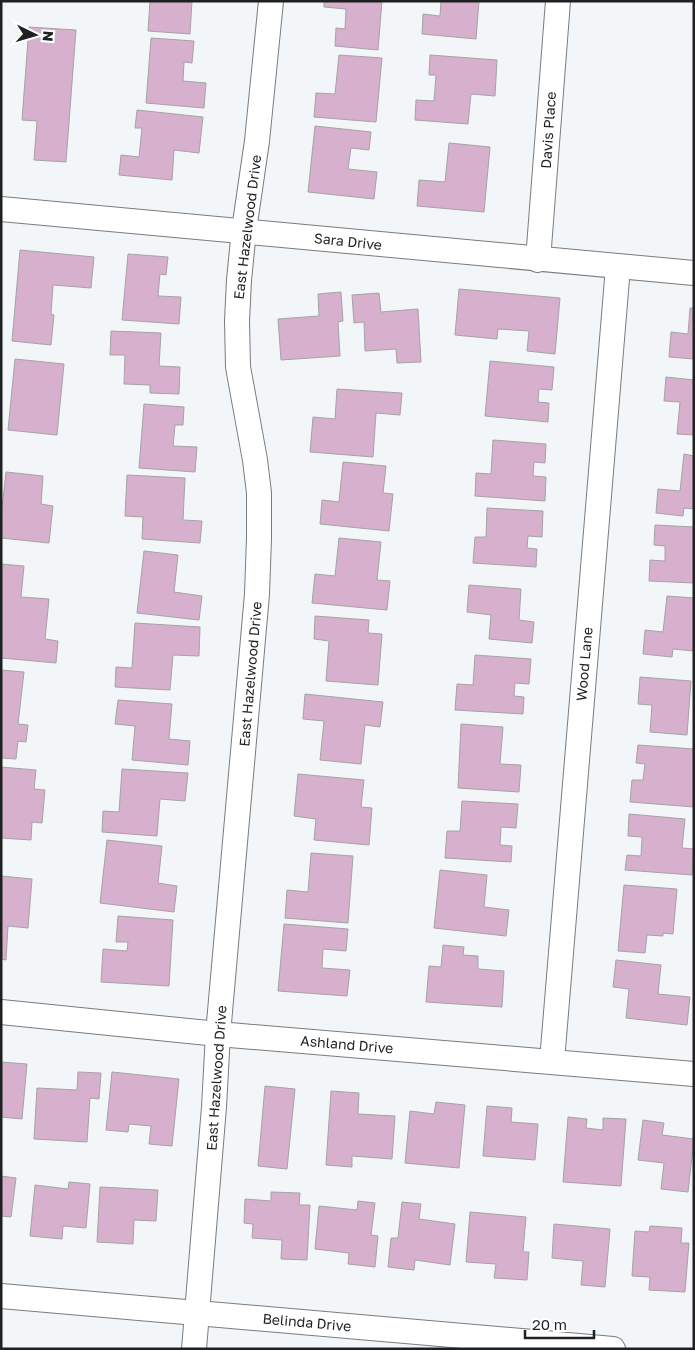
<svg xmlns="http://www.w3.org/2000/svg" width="695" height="1350" viewBox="0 0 695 1350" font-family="'Golos Text',sans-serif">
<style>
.building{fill:#d6b0cc;stroke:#a6a2a5}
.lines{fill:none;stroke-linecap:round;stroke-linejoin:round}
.minor-casing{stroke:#797b7e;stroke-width:26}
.minor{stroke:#fff;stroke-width:24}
.labels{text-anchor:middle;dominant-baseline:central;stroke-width:5;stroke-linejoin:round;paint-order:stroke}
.street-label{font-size:14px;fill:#1f2021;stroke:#fff}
</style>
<rect width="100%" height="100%" fill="#f3f6f9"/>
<g class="building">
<path d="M150,1h42l-2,33 -42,-3z"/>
<path d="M324,1h58l-4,49 -43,-4 1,-18 9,1 1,-20 -22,-2z"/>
<path d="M441,1h38l-3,38 -54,-5 1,-20 17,2z"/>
<path d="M29,27l47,3 -10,132 -32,-2 3,-39 -15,-1z"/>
<path d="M151,38l43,3 -2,22 -8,-1 -1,19 23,2 -2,25 -58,-5z"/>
<path d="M339,55l43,3 -6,64 -62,-5 2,-24 19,1z"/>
<path d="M430,55l67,5 -2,36 -24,-2 -3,30 -53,-4 1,-20 18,1 2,-26h-7z"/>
<path d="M137,110l66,7 -4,36 -25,-3 -2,30 -53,-5 2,-20 18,2 3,-29h-7z"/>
<path d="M315,126l56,6 -2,18 -18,-2 -3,21 29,3 -3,27 -66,-7z"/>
<path d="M449,143l41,4 -6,65 -67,-6 2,-26 26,2z"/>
<path d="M20,250l74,7 -3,31 -38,-3 -2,29 3,1 -3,30 -39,-4z"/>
<path d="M128,254l40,3 -2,18 -6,-1 -2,22 23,1 -2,27 -57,-4z"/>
<path d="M459,289l101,9 -5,56 -28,-3 2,-20 -31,-2 -1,10 -42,-4z"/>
<path d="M341,292l2,29 -5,1 2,34 -59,4 -3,-41 41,-3 -1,-22z"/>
<path d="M379,293l2,19 37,-3 3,53 -24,1 -1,-14 -31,2 -1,-29 -10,1 -2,-28z"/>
<path d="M690,308h4v51l-25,-2 2,-25 17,2z"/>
<path d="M111,331l50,2 -2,33 21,1 -1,27 -29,-1v-8l-26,-1 1,-29h-15z"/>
<path d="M15,359l49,5 -7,71 -49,-5z"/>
<path d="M490,361l64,6 -2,23 -13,-1 -1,13 11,1 -1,19 -63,-6z"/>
<path d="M666,377l28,3v55l-17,-1 3,-32 -16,-1z"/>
<path d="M337,389l65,4 -2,22 -24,-2 -3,44 -63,-5 3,-35 22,2z"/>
<path d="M144,404l40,3 -1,18h-8l-2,21 24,1 -2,25 -56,-4z"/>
<path d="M493,440l53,4 -1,19 -11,-1 -1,14 13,1 -1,24 -70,-5 1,-23 15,1z"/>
<path d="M684,454l10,2v53l-10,-1 -1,8 -27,-3 2,-24 22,2z"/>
<path d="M343,462l43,4 -3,27 10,1 -4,37 -69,-7 2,-24 17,2z"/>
<path d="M6,472l37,4 -2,28 12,2 -4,37 -48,-5v-21z"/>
<path d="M127,475l58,3 -2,42 19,1 -2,22 -58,-4 1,-22 -18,-1z"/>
<path d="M487,508l56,3 -1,26 -14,-1 -1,12 10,1 -1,18 -63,-4 2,-26h11z"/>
<path d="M655,525l39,2v56l-45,-2 1,-21 15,1v-15l-11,-1z"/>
<path d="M339,538l42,4 -4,38 13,1 -3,29 -75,-7 3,-29 20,2z"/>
<path d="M144,551l34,4 -4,37 28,4 -3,24 -62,-7z"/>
<path d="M1,564l23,2 -3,31 28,2 -4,40 13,2 -2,22 -55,-5z"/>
<path d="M469,585l52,4 -2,31 15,2 -2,21 -43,-4 2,-24 -24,-3z"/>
<path d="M667,596l27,2v53l-21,-2 -1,8 -29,-3 2,-24 18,2z"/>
<path d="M315,616l54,4 -1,13 14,1 -4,51 -52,-4 3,-40 -15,-2z"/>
<path d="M135,623l65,4 -1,29 -26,-1 -3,35 -55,-3 1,-20 16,1z"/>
<path d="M475,655l56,4 -2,25 -14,-1 -1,13 10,1 -1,17 -68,-4 2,-26 16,1z"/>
<path d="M1,670l23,2 -6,52 10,1 -2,17 -8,-1 -2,18 -15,-1z"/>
<path d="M640,677l51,4 -4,54 -37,-3 2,-27 -14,-1z"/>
<path d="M305,694l78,8 -3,25 -15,-2 -4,39 -41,-4 4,-39 -21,-2z"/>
<path d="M118,700l54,4 -3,35 21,2 -2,24 -56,-5 3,-34 -20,-2z"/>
<path d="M461,724l42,3 -3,37 21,1 -2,27 -61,-4z"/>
<path d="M638,745l56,4v58l-64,-5 2,-22h11l2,-16 -9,-1z"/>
<path d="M1,767l35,3 -2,19 11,1 -3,33 -10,-1 -1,18 -30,-2z"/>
<path d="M122,769l66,4 -3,28 -25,-2 -3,37 -55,-4 1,-21 16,1z"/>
<path d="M298,774l66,6 -3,27 11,1 -3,37 -55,-5 2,-21 -22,-3z"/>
<path d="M462,801l56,3 -2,24 -15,-1 -1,18 12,1 -1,16 -66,-4 2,-27h13z"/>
<path d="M629,814l56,5 -3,29 12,1 -2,26 -67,-5 2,-15 14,1 1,-19 -14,-1z"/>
<path d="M107,840l55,6 -4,37 19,3 -3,26 -74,-9z"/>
<path d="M311,853l42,3 -5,67 -63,-5 2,-28 21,2z"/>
<path d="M440,870l47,5 -3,32 25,3 -3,26 -72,-8z"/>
<path d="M1,876l31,3 -4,49 -20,-2 -2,34 -5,-1z"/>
<path d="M624,885l53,4 -4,45 -10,-1v3l-16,-1 -2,18 -27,-2z"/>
<path d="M118,916l55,4 -4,66 -68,-4 2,-33 24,2 1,-9h-12z"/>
<path d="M284,924l64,5 -2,22 -23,-2 -1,19 28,2 -3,26 -69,-5z"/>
<path d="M443,945l21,2 -1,8 15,1v13l26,2 -2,36 -76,-5 3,-36 12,1z"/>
<path d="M616,960l45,5 -3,29 32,3 -3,28 -61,-7 3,-29 -16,-2z"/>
<path d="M1,1062l26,2 -5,55 -21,-2z"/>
<path d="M78,1072l23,1 -2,26 -9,-1 -3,44 -53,-3 3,-51 40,2z"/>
<path d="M112,1072l67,7 -7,67 -23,-2 2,-18 -22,-2 -1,8 -22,-2z"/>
<path d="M265,1086l30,3 -8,80 -29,-3z"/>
<path d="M331,1091l28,2 -1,21 37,2 -3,43 -40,-3v11l-26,-2z"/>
<path d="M436,1102l29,3 -6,63 -54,-5 5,-52 24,3z"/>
<path d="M487,1106l25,2 -1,14 27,2 -3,36 -52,-4z"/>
<path d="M568,1117l19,2 -1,9 17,2v-12l23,1 -5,67 -58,-4z"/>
<path d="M643,1120l21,3 -2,12 32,4 -6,53 -27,-3 3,-26 -26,-3z"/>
<path d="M1,1176l15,2 -5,39 -10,-1z"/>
<path d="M69,1182l21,2 -4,44 -23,-2 -1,13 -32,-3 5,-51 33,4z"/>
<path d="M100,1187l58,3 -2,31 -22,-1 -1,24 -36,-2z"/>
<path d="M271,1192l29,1 -1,12h11l-3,55 -26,-1 1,-19 -30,-2 1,-14 -9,-1 1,-24 26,2z"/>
<path d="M358,1201l17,2 -4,32 7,1 -3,31 -27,-3 1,-11 -34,-4 4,-43 38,4z"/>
<path d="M402,1202l19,2 -2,15 36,5 -5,41 -35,-5 -1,10 -26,-3 3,-29h7z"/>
<path d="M470,1212l56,5 -3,35h6l-2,28 -33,-2 2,-14 -30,-2z"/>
<path d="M554,1224l56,5 -5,58 -24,-2 2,-24 -31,-3z"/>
<path d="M650,1226l32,2 -1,15h8l-4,49 -36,-2 1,-13 -18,-1 3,-45 14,1z"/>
</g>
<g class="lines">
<g class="minor-casing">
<g id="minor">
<path d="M1,209c231,20 462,44 693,64"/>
<path d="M538,260l20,-259"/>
<path d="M1,1012l217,22 476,40"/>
<path d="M552,1061l66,-794"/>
<path d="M1,1296l612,53"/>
<path d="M194,1349l20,-242 4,-73 39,-440 2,-56v-45l-4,-33 -17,-93 -1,-46 2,-41 5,-50 13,-89 14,-140"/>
</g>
</g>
<use href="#minor" class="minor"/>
</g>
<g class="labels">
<g class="street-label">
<text transform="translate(548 130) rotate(-86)">Davis Place</text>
<text transform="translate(247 227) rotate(-83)">East Hazelwood Drive</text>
<text transform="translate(348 241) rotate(6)">Sara Drive</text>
<text transform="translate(584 664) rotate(-85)">Wood Lane</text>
<text transform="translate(250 674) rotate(-85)">East Hazelwood Drive</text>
<text transform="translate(347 1044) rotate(5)">Ashland Drive</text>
<text transform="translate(216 1078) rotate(-86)">East Hazelwood Drive</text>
<text transform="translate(307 1322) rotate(5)">Belinda Drive</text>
</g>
</g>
<rect width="695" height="1350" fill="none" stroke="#1f2021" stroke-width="5"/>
<g transform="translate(35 35) rotate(95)" stroke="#ffffff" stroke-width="4" paint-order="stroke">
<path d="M0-4L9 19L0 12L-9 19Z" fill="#1f2021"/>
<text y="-8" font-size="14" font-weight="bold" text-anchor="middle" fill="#1f2021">N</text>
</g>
<path d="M525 1330v8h69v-8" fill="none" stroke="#1f2021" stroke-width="2.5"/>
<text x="532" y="1330" font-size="15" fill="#1f2021" stroke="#ffffff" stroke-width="4" paint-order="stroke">20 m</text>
</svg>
